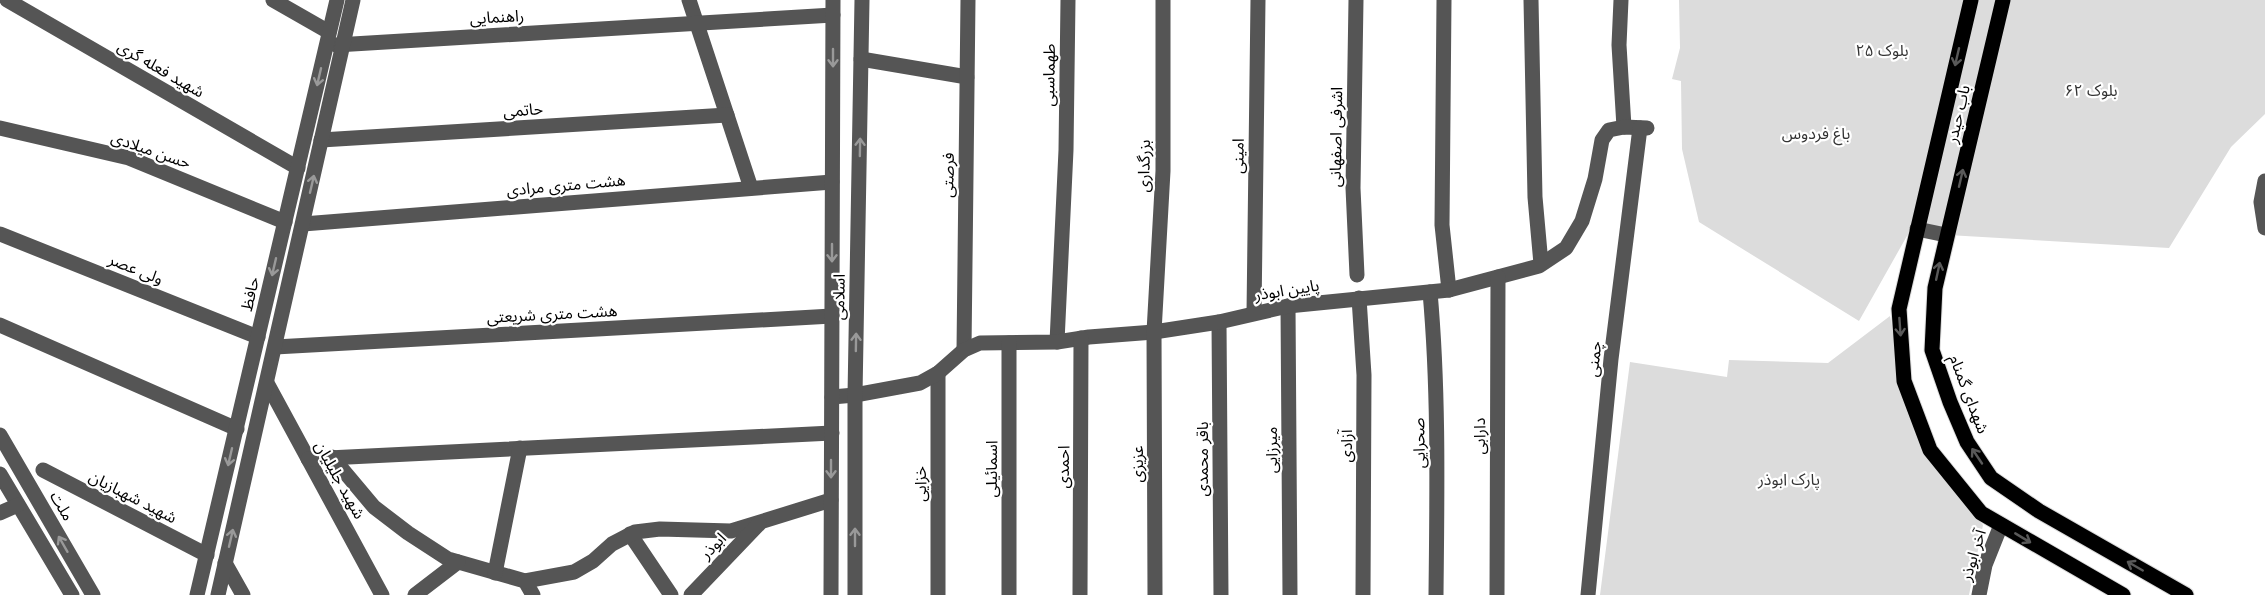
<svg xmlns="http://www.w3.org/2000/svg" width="2265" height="595" viewBox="0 0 2265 595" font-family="'Fira Sans','Noto Sans Arabic',sans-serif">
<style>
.green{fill:#dcdcdc}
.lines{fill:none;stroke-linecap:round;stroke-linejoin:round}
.major-casing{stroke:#dbdbdb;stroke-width:17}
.minor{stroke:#555;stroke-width:15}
.major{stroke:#000;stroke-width:15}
.oneway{stroke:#595959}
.oneway2{stroke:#999}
.labels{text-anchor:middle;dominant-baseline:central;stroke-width:4.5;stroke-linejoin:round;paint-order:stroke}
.street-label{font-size:16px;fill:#000;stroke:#fff}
.park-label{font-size:16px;fill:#333;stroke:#fff}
</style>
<rect width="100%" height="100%" fill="#fff"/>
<g class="green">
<path d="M1679,0h586v114l-34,33 -62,101 -221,-13 -36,-8 -53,94 -160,-99 -17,-73 -1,-68 -9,-2 8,-31z"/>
<path d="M1890,316l24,116 69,93 -14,70h-369l30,-233 97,15 2,-17 99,3z"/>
</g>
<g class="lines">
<g class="major-casing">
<g id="major">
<path d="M1971,0l-72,309 5,72 26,69 51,63 142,82"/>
<path d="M2003,0l-68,288 -3,62 18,52 17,40 24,36 48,33 147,84"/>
</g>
</g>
<g class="minor">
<path d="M7,0l291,168"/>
<path d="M273,0l56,32"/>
<path d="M689,0l62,188"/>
<path d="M1356,0l-3,188 4,87"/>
<path d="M1444,0l-2,225 7,65"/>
<path d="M1531,0l4,197 6,67"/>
<path d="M1621,0l-2,45 5,82"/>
<path d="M336,45l497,-30"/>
<path d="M861,59l106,18"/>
<path d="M0,128l129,30 156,64"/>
<path d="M321,140l406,-25"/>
<path d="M2265,181l-4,21 4,26"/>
<path d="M303,224l529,-42"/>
<path d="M1917,229l29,6"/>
<path d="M0,234l258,103"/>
<path d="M1430,292c9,101 7,202 6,303"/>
<path d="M1359,298l5,77 -1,220"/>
<path d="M1288,306l2,289"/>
<path d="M1254,313l4,-313"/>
<path d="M1219,322l2,273"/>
<path d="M0,325l237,104"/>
<path d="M1057,342l9,-192 2,-150"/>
<path d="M275,347l557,-31"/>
<path d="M964,350l4,-350"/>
<path d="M938,373v222"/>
<path d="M267,383l115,212"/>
<path d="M832,397l23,-2 65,-12 18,-10 26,-23 16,-7 77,-1 32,-5 65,-5 65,-10 69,-16 161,-16 90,-24 27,-18 16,-27 13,-42 7,-39 7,-10 15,-3 23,1"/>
<path d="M0,435l93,160"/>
<path d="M332,457l42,50 34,26 40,26 77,22 8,14"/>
<path d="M308,459l524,-26"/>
<path d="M43,470l164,85"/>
<path d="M0,474l72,121"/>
<path d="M0,513l18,-8"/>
<path d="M630,534l41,61"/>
<path d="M225,563l18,32"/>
<path d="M495,573l25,-125"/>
<path d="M525,581l49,-9 19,-11 19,-17 23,-12 25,-3 71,2 100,-31"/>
<path d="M197,595l140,-595"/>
<path d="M218,595l135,-595"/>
<path d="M415,595l43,-33"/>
<path d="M691,595l68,-71"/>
<path d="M831,595l2,-595"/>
<path d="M855,595v-200l7,-395"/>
<path d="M1009,595v-252"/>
<path d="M1080,595l1,-257"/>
<path d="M1155,595l-1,-263 9,-161v-171"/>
<path d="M1497,595l1,-318"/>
<path d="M1588,595l23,-236 29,-231"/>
<path d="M1979,595l6,-30 16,-40"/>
</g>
<use href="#major" class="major"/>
</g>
<defs><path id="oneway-shaft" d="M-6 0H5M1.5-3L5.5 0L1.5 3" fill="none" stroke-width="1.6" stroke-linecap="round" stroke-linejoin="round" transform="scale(1.5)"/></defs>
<g class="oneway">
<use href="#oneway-shaft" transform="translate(1957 57) rotate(103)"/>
<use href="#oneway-shaft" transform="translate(1961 178) rotate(-77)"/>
<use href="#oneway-shaft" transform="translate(1938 271) rotate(-78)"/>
<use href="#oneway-shaft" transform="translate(1900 327) rotate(86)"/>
<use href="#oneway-shaft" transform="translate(1977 456) rotate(-124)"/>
<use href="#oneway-shaft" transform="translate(2023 538) rotate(31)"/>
<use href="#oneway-shaft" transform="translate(2135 566) rotate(-150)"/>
</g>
<g class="oneway2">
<use href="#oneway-shaft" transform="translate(833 58) rotate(90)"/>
<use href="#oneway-shaft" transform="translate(319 77) rotate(103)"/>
<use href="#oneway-shaft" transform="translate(860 147) rotate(-89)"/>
<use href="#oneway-shaft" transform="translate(312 184) rotate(-77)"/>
<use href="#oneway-shaft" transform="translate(832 253) rotate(90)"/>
<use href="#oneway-shaft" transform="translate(274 267) rotate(103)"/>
<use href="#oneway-shaft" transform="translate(856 342) rotate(-89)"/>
<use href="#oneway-shaft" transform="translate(230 457) rotate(103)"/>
<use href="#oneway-shaft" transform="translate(831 469) rotate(90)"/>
<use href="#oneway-shaft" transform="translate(855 537) rotate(-90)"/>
<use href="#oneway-shaft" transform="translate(231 538) rotate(-77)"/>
<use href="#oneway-shaft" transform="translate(63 544) rotate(-120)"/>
</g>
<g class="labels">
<g class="street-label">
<text transform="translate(497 17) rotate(-3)">راهنمایی</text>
<text transform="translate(161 69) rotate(30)">شهید فعله گری</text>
<text transform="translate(1049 75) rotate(-89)">طهماسبی</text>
<text transform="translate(523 110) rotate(-4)">حاتمی</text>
<text transform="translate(1958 114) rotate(-77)">باب حیدر</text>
<text transform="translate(1336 137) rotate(-89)">اشرفی اصفهانی</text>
<text transform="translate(151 150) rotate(19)">حسن میلادی</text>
<text transform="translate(1238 156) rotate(-89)">امینی</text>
<text transform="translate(1144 166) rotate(-89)">بزرگداری</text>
<text transform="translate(948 175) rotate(-89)">فرصتی</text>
<text transform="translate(566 185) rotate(-5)">هشت متری مرادی</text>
<text transform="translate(136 269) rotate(22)">ولی عصر</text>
<text transform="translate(1287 290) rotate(-9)">پایین ابوذر</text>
<text transform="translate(250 294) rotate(-77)">حافظ</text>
<text transform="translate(839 297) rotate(-89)">اسلامی</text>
<text transform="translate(552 314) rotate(-3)">هشت متری شریعتی</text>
<text transform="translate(1594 359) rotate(-84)">چمنی</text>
<text transform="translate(1969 394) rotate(69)">شهدای گمنام</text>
<text transform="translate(1479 436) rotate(-90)">دارابی</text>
<text transform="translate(1419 443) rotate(-91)">صحرایی</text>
<text transform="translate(1346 446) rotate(-90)">آزادی</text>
<text transform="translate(1271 450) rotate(-90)">میرزایی</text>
<text transform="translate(1202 459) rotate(-90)">باقر محمدی</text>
<text transform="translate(1137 464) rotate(-90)">عزیزی</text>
<text transform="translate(1063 467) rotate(-90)">احمدی</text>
<text transform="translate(991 469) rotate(-90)">اسمائیلی</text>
<text transform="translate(340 480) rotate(61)">شهید جلیلیان</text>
<text transform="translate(920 484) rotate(-90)">خزایی</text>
<text transform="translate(133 497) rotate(27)">شهید شهبازیان</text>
<text transform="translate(62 506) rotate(60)">ملت</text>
<text transform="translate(713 546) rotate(-46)">ابوذر</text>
<text transform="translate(1973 555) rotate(-73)">آخر ابوذر</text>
</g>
<g class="park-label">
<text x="1882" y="50">بلوک ۲۵</text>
<text x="2091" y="90">بلوک ۶۲</text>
<text x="1816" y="133">باغ فردوس</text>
<text x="1789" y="479">پارک ابوذر</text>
</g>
</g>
</svg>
